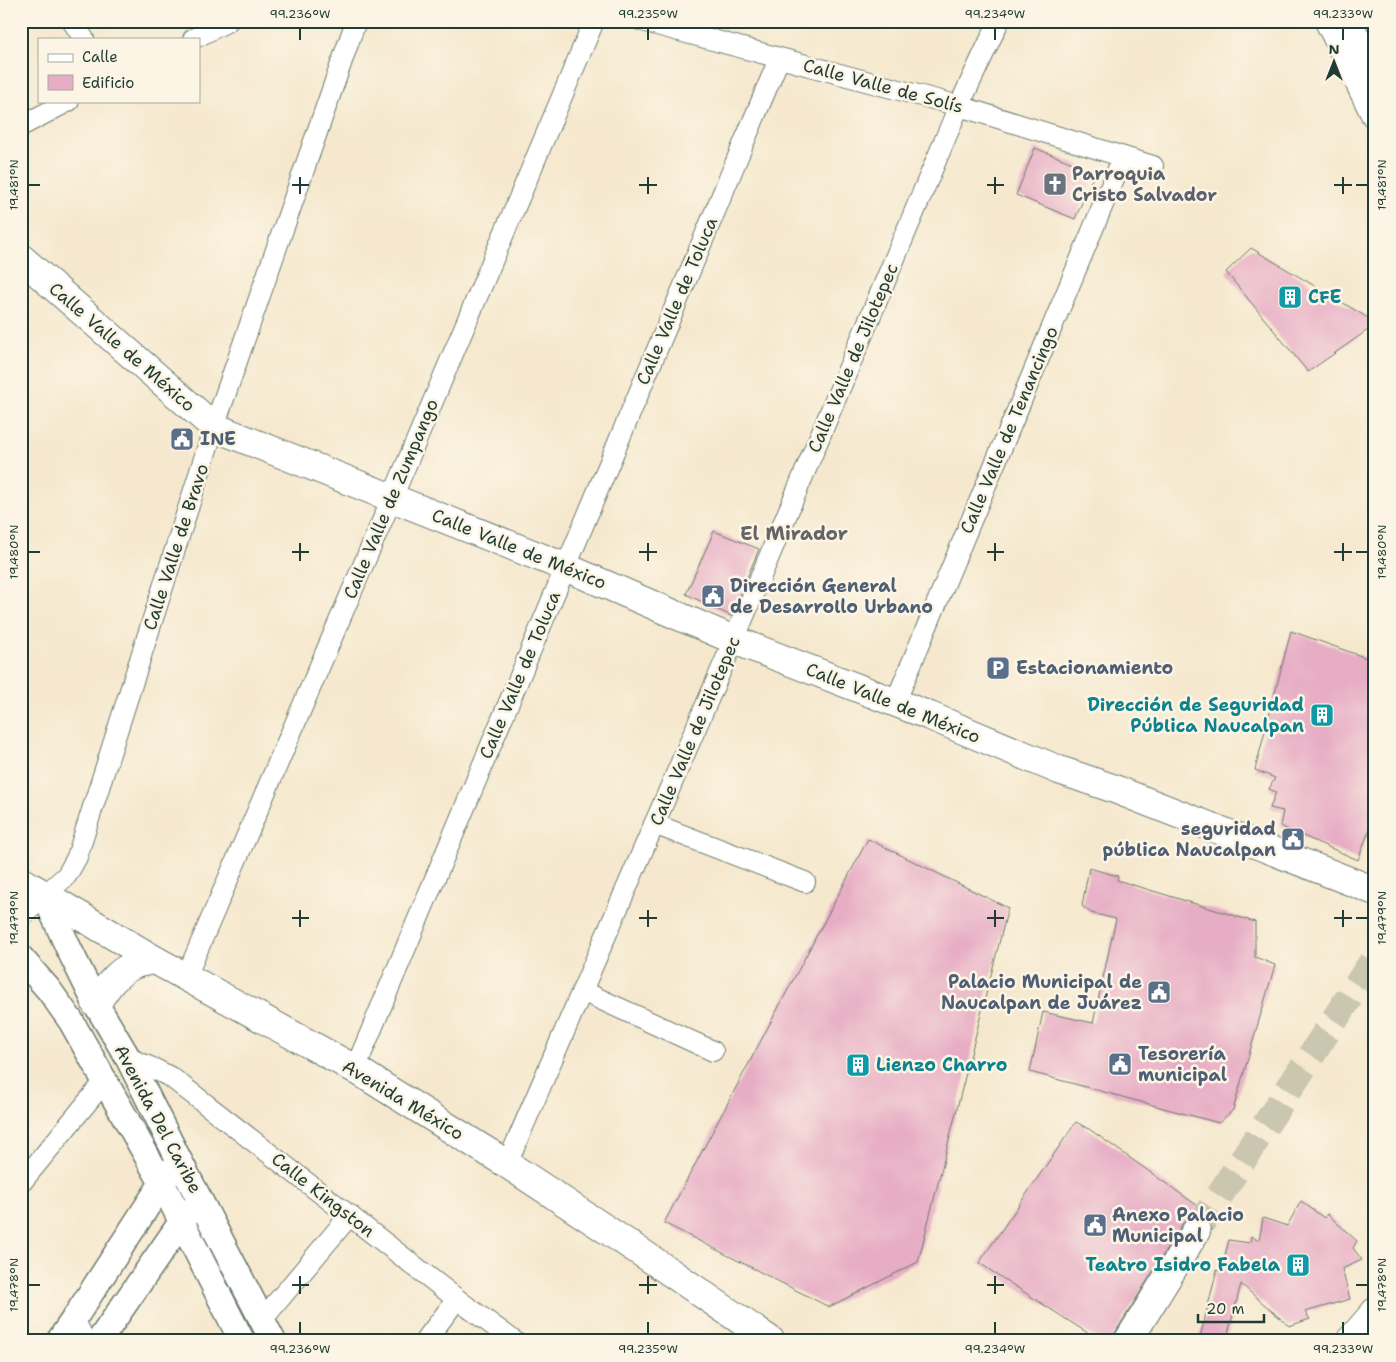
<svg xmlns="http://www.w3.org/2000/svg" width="1396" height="1362" viewBox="0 0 1396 1362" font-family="'Shantell Sans',sans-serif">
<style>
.building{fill:#e7adc5}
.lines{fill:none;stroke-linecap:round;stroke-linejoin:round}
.secondary-tunnel{stroke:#cac6af;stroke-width:28;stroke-dasharray:28 14;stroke-linecap:butt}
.minor-casing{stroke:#6a796a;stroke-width:22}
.tertiary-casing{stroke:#6a796a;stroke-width:28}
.secondary-casing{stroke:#6a796a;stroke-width:30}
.primary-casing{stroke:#6a796a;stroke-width:30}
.motorway-casing{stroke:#6a796a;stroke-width:30}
.minor{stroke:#fff;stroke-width:20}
.tertiary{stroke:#fff;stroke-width:25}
.secondary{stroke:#fff;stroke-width:28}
.primary{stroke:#fff;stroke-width:28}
.motorway{stroke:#fff;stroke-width:28}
.ticks{fill:none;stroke:#1f3d34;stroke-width:2}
.labels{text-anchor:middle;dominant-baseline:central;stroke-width:5;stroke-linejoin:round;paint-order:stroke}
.street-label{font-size:18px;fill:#1f3d34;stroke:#fcf5e5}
.worship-label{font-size:18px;font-weight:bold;fill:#5b616d;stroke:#fcf5e5;text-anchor:start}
.culture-label{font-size:18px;font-weight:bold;fill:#0d838f;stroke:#fcf5e5;text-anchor:start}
.service-label{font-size:18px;font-weight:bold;fill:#4e5e75;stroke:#fcf5e5;text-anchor:start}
.neighbourhood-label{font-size:19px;font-weight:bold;fill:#656467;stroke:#fcf5e5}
.neatline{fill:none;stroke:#1f3d34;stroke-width:2}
.ticks-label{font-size:12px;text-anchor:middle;fill:#1f3d34}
</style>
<rect width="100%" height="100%" fill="#fcf5e5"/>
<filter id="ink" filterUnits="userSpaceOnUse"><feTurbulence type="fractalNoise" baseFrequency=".02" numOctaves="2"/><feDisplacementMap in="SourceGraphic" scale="10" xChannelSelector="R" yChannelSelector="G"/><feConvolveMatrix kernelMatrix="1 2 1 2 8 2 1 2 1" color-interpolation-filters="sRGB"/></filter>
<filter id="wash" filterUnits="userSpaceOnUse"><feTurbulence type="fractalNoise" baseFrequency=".0096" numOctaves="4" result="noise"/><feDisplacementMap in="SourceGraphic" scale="20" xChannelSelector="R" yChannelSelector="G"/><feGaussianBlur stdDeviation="1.12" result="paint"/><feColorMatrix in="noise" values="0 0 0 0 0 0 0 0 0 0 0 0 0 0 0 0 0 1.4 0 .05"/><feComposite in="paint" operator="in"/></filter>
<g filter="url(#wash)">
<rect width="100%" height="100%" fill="#f5e8ce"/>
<g id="blocks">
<g class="building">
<path d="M1035,148l60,24 -20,47 -59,-24z"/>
<path d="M1251,248l124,74v3l-67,47 -82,-100z"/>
<path d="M714,531l45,18 -28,67 -45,-22z"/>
<path d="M1291,631l84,30v154l-17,45 -78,-34 3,-15 -13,-3 6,-16 -7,-3 6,-11 -20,-8z"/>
<path d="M868,839l140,69 -90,354 -89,45 -165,-84z"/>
<path d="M1089,868l29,8 -1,4 138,42v35l20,8 -42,145 -14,13 -189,-51 13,-60 50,11 23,-104 -25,-6 -9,-7z"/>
<path d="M1076,1122l13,7 109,77 -7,11 -8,6 -73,118h-10l-121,-78z"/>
<path d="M1301,1201l23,17 3,-4 30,27 -4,7 9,12 -20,9 8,30 -45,13 5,7 -21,7 -48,-42 -15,57h-27l18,-71 4,1 8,-31 21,3 1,-7 8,5 4,-23 24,8z"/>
</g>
</g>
</g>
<g filter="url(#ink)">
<use href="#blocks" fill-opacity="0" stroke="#6a796a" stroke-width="1"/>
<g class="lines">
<path class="secondary-tunnel" d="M1196,1231l179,-273"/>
<g class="minor-casing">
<g id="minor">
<path d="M72,21l12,18"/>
<path d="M642,21l317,85 194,60"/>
<path d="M193,39l35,-18"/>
<path d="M21,126l48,-25"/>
<path d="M895,703l228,-546"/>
<path d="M654,824l151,58"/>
<path d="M21,917l46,-42 10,-18 137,-430 142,-406"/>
<path d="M186,977l206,-479 202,-477"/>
<path d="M582,991l131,60"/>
<path d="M128,1058l27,11 17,9 285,221 57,42"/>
<path d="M355,1069l424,-1010"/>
<path d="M507,1164l227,-524 225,-534 40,-85"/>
<path d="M21,1183l83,-101"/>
<path d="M74,1319l11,22"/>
<path d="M262,1320l88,-105"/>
<path d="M425,1341l32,-42"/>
</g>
</g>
<g class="tertiary-casing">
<g id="tertiary">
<path d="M45,896l23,51 28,57 32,54 50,100 95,183"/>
<path d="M21,958l28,32 22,31 91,162 80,158"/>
<path d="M59,1341l15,-22 96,-148"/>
<path d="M99,1341l90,-130"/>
</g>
</g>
<g class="secondary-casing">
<g id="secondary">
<path d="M21,258l193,169 351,140 169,73 196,76 129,54 53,18 263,103"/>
<path d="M21,881l134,79 200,109 152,95 141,93 123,84"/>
<path d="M96,1004c10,-16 21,-33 40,-40 6,-2 13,-3 19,-4"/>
<path d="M1128,1341l68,-110"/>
<path d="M1350,1341l25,-29"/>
</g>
</g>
<g class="primary-casing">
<path id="primary" d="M1329,21l46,93"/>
</g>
<g class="motorway-casing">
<path id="motorway" d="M1347,21l28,53"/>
</g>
<use href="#minor" class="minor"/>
<use href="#tertiary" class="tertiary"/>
<use href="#secondary" class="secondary"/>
<use href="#primary" class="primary"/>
<use href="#motorway" class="motorway"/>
</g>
</g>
<path class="ticks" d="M300,28v12M648,28v12M995,28v12M1343,28v12M300,177v17M648,177v17M995,177v17M1343,177v17M28,185h12M292,185h17M639,185h18M987,185h17M1334,185h18M1356,185h12M300,543v18M648,543v18M995,543v18M1343,543v18M28,552h12M292,552h17M639,552h18M987,552h17M1334,552h18M1356,552h12M300,910v17M648,910v17M995,910v17M1343,910v17M28,918h12M292,918h17M639,918h18M987,918h17M1334,918h18M1356,918h12M300,1276v18M648,1276v18M995,1276v18M28,1285h12M292,1285h17M639,1285h18M987,1285h17M1356,1285h12M300,1322v12M648,1322v12M995,1322v12M1343,1322v12"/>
<defs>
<g id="church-square" transform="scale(1.25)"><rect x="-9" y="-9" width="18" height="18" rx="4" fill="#6b7280" stroke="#fcf5e5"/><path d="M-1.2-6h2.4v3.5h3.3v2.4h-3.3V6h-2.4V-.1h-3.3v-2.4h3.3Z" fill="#fff"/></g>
<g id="building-square" transform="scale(1.25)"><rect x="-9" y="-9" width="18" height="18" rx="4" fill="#0f9aa8" stroke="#fcf5e5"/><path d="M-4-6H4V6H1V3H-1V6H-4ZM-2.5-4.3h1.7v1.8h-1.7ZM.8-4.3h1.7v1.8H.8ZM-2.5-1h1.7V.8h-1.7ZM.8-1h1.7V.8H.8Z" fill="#fff"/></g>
<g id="civic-square" transform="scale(1.25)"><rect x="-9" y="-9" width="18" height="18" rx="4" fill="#5c6f8a" stroke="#fcf5e5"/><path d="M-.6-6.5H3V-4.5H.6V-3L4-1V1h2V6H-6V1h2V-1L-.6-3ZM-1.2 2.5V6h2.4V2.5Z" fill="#fff"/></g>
<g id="parking-square" transform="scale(1.25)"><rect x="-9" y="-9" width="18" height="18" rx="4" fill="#5c6f8a" stroke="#fcf5e5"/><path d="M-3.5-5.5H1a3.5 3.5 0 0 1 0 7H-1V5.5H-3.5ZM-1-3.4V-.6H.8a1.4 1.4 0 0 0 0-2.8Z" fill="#fff"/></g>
</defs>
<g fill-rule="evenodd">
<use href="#church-square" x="1055" y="184"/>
<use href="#building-square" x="1290" y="297"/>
<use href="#civic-square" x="182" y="439"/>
<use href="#civic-square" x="713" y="596"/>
<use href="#parking-square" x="998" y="668"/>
<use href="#building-square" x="1322" y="715"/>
<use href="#civic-square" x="1293" y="839"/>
<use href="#civic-square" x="1159" y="992"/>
<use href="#civic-square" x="1120" y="1064"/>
<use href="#building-square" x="858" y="1065"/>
<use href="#civic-square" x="1095" y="1225"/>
<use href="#building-square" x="1298" y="1265"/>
</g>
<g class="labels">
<g class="street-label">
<text transform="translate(883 86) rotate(15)">Calle Valle de Solís</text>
<text transform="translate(677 301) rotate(-67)">Calle Valle de Toluca</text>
<text transform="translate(122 347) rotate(41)">Calle Valle de México</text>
<text transform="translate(853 358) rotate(-67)">Calle Valle de Jilotepec</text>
<text transform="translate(1009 430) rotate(-67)">Calle Valle de Tenancingo</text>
<text transform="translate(391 499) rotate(-67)">Calle Valle de Zumpango</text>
<text transform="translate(176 547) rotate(-72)">Calle Valle de Bravo</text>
<text transform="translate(519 549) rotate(22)">Calle Valle de México</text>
<text transform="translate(520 675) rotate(-67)">Calle Valle de Toluca</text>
<text transform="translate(893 703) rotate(22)">Calle Valle de México</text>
<text transform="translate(695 731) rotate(-67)">Calle Valle de Jilotepec</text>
<text transform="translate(403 1100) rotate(31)">Avenida México</text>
<text transform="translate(158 1119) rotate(62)">Avenida Del Caribe</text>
<text transform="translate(323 1195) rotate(38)">Calle Kingston</text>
</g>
<g class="worship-label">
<text x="1072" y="174">Parroquia<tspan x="1072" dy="21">Cristo Salvador</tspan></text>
</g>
<g class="culture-label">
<text x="1308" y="297">CFE</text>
<text x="1304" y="705" text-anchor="end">Dirección de Seguridad<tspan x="1304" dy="21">Pública Naucalpan</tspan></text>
<text x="876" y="1065">Lienzo Charro</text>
<text x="1280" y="1265" text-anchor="end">Teatro Isidro Fabela</text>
</g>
<g class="service-label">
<text x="200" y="439">INE</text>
<text x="730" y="586">Dirección General<tspan x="730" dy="21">de Desarrollo Urbano</tspan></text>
<text x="1016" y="668">Estacionamiento</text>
<text x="1276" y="829" text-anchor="end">seguridad<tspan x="1276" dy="21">pública Naucalpan</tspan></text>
<text x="1142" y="982" text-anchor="end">Palacio Municipal de<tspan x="1142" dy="21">Naucalpan de Juárez</tspan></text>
<text x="1138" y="1054">Tesorería<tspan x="1138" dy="21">municipal</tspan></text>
<text x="1112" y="1215">Anexo Palacio<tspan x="1112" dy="21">Municipal</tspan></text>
</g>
<g class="neighbourhood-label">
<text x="794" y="533">El Mirador</text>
</g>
</g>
<rect width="1396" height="1362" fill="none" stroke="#fcf5e5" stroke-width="55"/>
<rect x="38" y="38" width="162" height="65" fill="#fcf5e5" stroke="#a4ab9e"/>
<rect x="48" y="54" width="25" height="8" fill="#ffffff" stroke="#a4ab9e"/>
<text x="82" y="62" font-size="15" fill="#1f3d34">Calle</text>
<rect x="48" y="75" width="25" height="15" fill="#e7adc5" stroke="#a4ab9e"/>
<text x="82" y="88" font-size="15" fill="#1f3d34">Edificio</text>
<g transform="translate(1334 62)" stroke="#fcf5e5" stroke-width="4" paint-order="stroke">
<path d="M0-4L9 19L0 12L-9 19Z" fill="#1f3d34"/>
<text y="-8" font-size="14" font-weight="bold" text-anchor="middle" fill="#1f3d34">N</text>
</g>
<path d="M1198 1314v8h66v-8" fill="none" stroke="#1f3d34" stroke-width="2.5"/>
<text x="1206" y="1314" font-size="15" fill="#1f3d34" stroke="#fcf5e5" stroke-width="4" paint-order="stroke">20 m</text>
<rect x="28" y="28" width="1340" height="1306" class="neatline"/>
<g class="ticks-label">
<text x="300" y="18">99.236°W</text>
<text x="648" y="18">99.235°W</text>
<text x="995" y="18">99.234°W</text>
<text x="1343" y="18">99.233°W</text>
<text transform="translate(14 185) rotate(-90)" y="4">19.481°N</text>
<text transform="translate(1382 185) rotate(-90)" y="4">19.481°N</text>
<text transform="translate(14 552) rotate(-90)" y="4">19.480°N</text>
<text transform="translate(1382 552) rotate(-90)" y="4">19.480°N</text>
<text transform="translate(14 918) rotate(-90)" y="4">19.479°N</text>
<text transform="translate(1382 918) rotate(-90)" y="4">19.479°N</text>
<text transform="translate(14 1285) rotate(-90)" y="4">19.478°N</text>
<text transform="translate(1382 1285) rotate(-90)" y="4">19.478°N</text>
<text x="300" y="1353">99.236°W</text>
<text x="648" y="1353">99.235°W</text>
<text x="995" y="1353">99.234°W</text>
<text x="1343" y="1353">99.233°W</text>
</g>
</svg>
